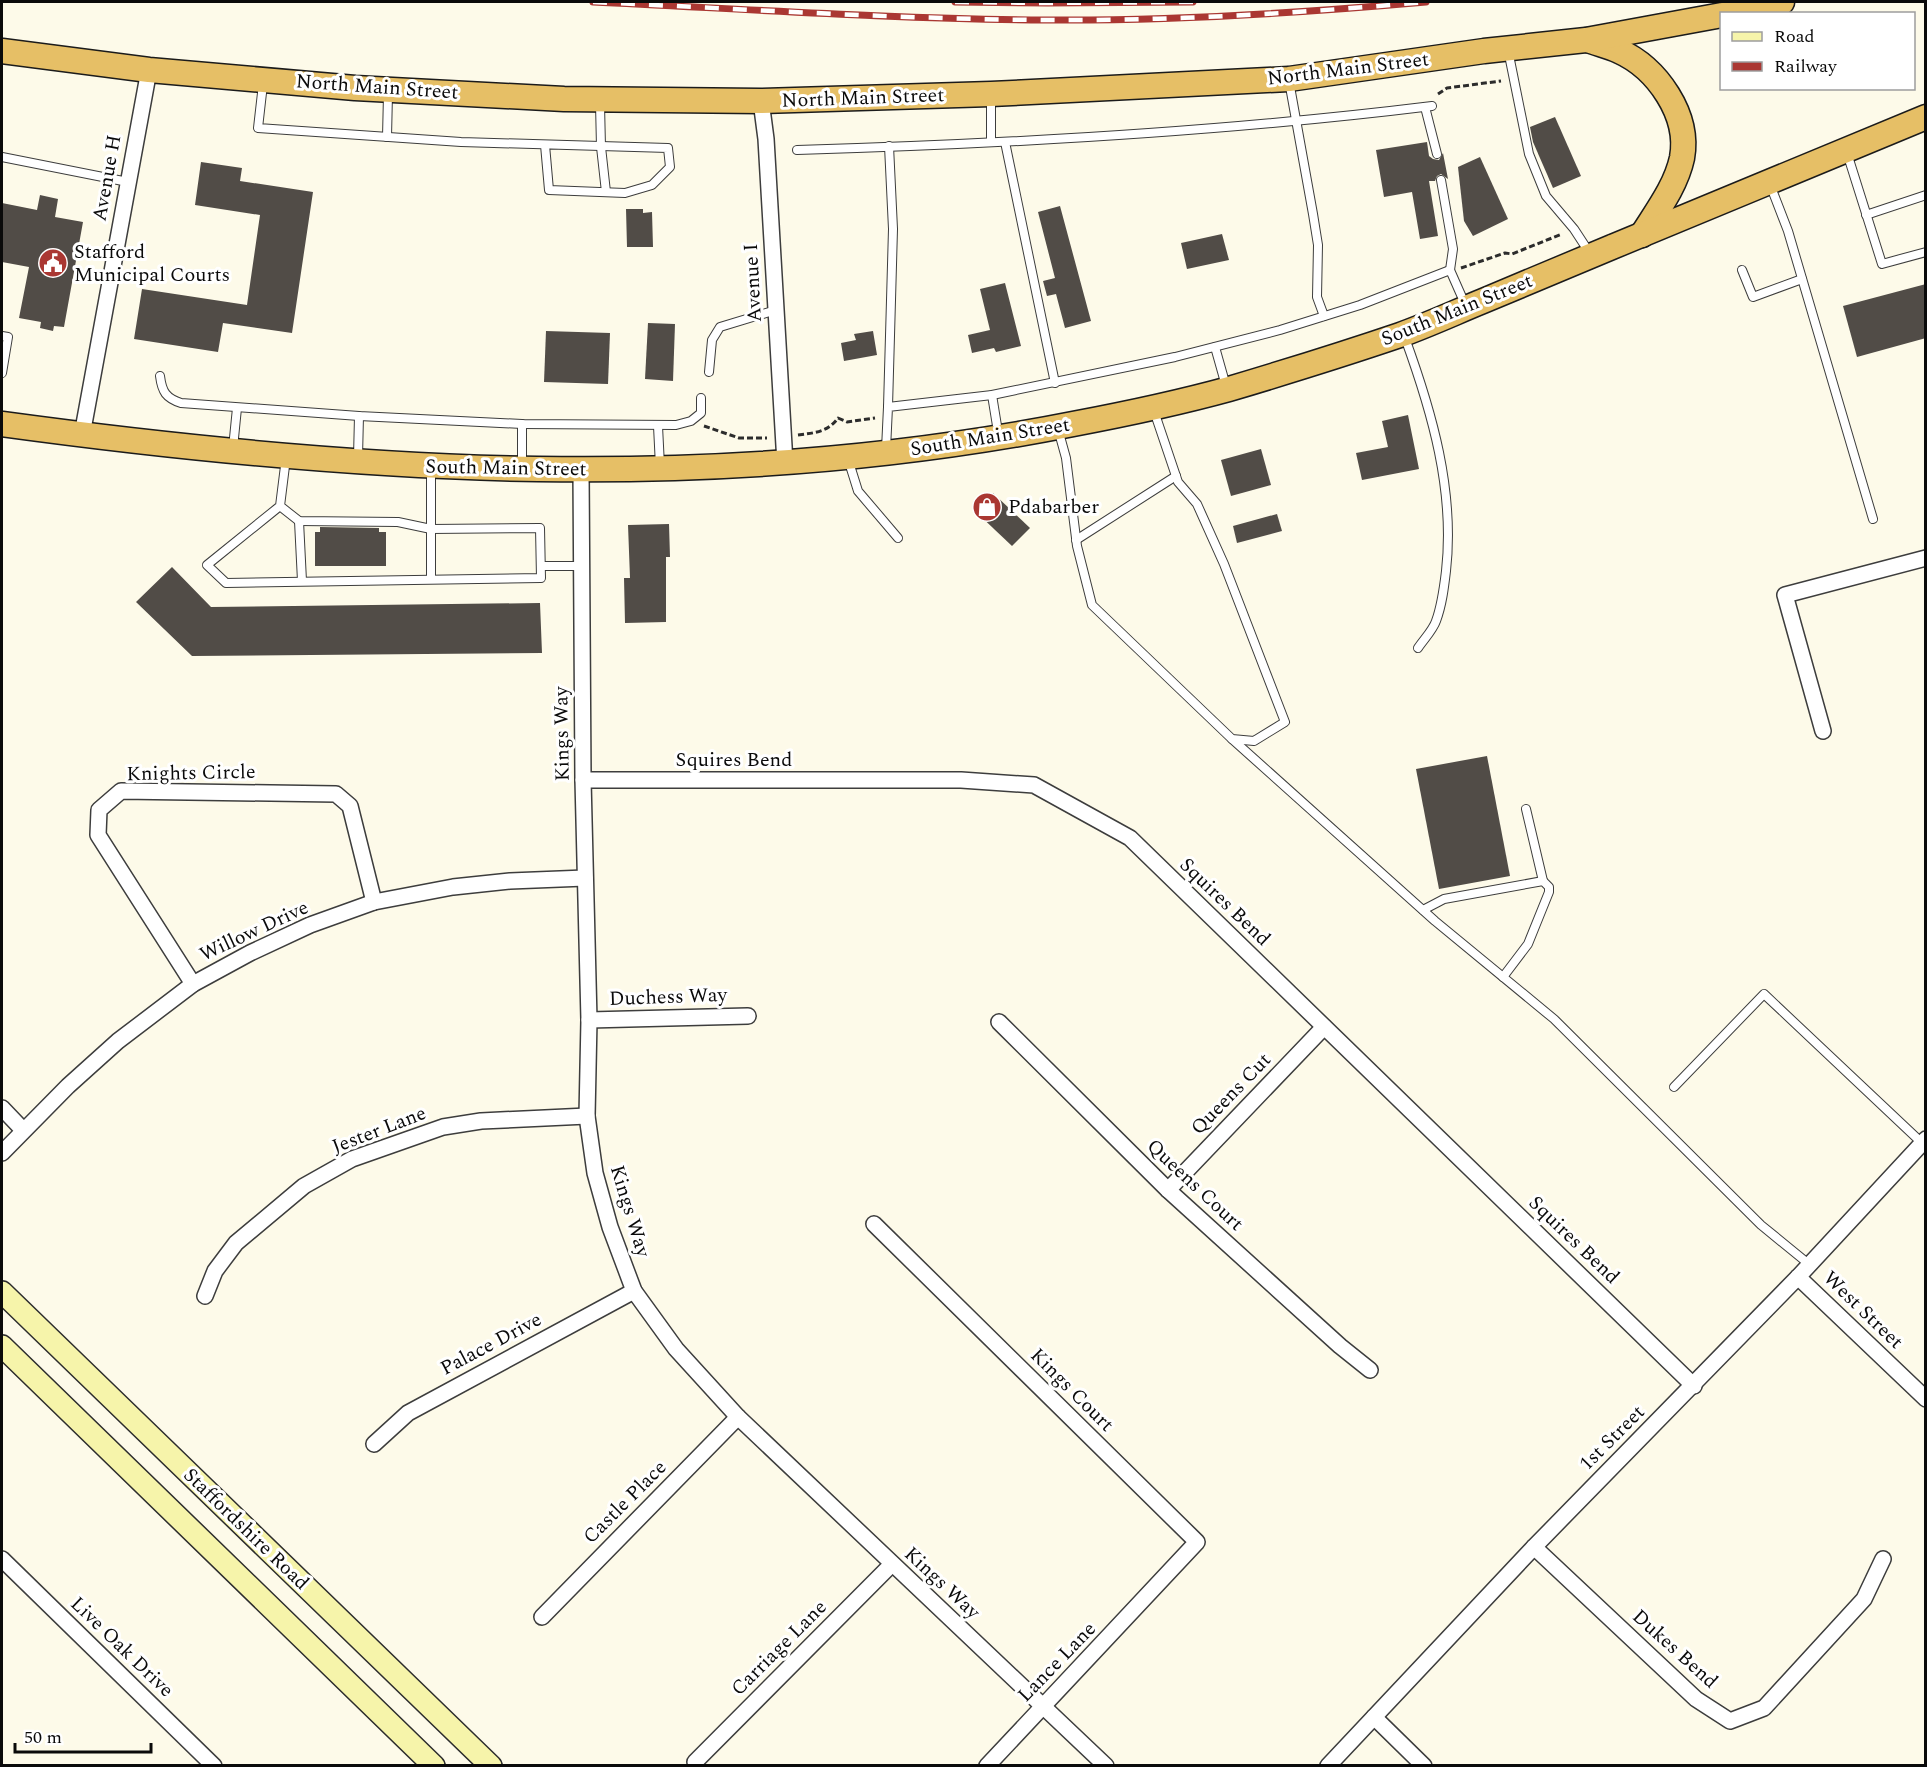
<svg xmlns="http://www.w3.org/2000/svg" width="1927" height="1767" viewBox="0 0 1927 1767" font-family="Spectral,serif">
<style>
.building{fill:#514c47}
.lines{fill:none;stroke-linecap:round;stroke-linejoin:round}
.service-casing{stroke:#3d3d3d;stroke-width:10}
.minor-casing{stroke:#3d3d3d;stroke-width:18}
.secondary-casing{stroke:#2c2c2c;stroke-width:24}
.trunk-casing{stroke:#1b1b1b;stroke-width:27}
.path{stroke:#2c2c2c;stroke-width:3;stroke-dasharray:6 3;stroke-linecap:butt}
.service{stroke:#fff;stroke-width:8}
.minor{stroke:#fff;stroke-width:15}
.secondary{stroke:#f6f4aa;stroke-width:21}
.trunk{stroke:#e6bf66;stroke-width:24}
.rail-casing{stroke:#aa3732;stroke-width:7}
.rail{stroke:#fff;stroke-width:4.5;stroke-dasharray:14;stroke-linecap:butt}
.labels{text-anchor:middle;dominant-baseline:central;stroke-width:6;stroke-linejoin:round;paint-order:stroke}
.street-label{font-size:20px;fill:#0a0a0a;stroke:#fff}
.poi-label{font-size:20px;fill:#0a0a0a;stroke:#fff;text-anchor:start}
</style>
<rect width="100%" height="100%" fill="#fdfae9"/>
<g class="building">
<path d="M1555,117l26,59 -28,12 -20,-46 -3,-15z"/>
<path d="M1427,142l2,14 4,3 6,1 4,-7 5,26 -7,-5 -4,2 -2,5h-6l9,55 -18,3 -8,-47 -28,5 -8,-47z"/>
<path d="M1480,157l28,62 -35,17 -9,-15 -6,-54z"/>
<path d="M201,162l41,6 -2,13 73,11 -21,141 -69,-10 -5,29 -84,-13 8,-50 105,16 13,-90 -65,-10z"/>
<path d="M40,195l18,4 -3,18 28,5 -19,105 -10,-1 -1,5 -13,-3 1,-6 -22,-4 10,-51 -27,-5v-59l35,7z"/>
<path d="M1060,206l31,115 -26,7 -9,-34 -9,2 -4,-15 12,-3 -17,-66z"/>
<path d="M626,209h17v4l9,-1 1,35h-26z"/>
<path d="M1222,234l7,26 -42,9 -6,-26z"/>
<path d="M1005,283l16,63 -25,6 -2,-4 -22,5 -4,-18 22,-5 -10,-41z"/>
<path d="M1926,284v54l-69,19 -14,-51z"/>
<path d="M648,323l27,1 -2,57 -28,-2z"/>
<path d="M546,331l64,2 -2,51 -64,-2z"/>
<path d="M873,331l4,24 -33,6 -3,-18 15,-3 -2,-6z"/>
<path d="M1408,415l11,54 -57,11 -6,-27 32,-6 -6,-26z"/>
<path d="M1261,449l10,36 -40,11 -10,-36z"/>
<path d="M993,493l37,35 -18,18 -37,-35z"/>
<path d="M1277,514l5,17 -45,12 -4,-17z"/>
<path d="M669,524l1,33h-4v65l-41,1 -1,-45h6l-2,-53z"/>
<path d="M320,527l59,1v4h7v34h-71v-34h5z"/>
<path d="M172,567l39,40 329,-4 2,50 -350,3 -56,-54z"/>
<path d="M1487,756l23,120 -71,13 -23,-120z"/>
</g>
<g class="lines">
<g class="service-casing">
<g id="service">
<path d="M1508,50l21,104 17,42 28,33 15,23"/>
<path d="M1289,81l24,133 5,31 -1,52 7,19"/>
<path d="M263,84l-5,44 203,14 207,6 2,19 -18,18 -27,8 -76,-3 -4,-45"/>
<path d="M991,96v46"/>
<path d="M600,104l1,43 5,45"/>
<path d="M1425,107l12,47"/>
<path d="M387,137l1,-43"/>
<path d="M1005,142l50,241"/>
<path d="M797,150c212,-6 424,-18 635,-44"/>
<path d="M1847,153l35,111 44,-12"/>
<path d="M2,157l126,25"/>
<path d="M1441,180l12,69 -3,21"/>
<path d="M1771,187l17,44 85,288"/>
<path d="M1866,215l60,-20"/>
<path d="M1742,270l11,27 49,-18"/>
<path d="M2,336l6,1 -6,36"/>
<path d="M1405,338c27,74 50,153 41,233 -2,17 -4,34 -10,50 -3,9 -12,18 -18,27"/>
<path d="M1215,347l11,39"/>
<path d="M709,372l3,-32 8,-13 56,-17"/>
<path d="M160,376c2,16 6,22 21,27l178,13 163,8 154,1 15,-4 10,-8v-15"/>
<path d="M992,395l6,37"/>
<path d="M888,407l5,-178 -4,-83"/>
<path d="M522,424v40"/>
<path d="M658,426l2,40"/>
<path d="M1058,429l8,29 11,88 15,59 140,134 22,2 31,-19 -61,-158 -27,-60 -19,-22 -24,-71"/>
<path d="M233,448l4,-40"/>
<path d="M886,449l2,-42 104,-12 183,-38 105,-27 80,-25 90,-35 15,34"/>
<path d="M358,457l1,-41"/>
<path d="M848,459l10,32 40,47"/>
<path d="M431,469v110"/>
<path d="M280,506l19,15 99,1 33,7 109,-1 1,50 -315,5 -19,-18 73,-59 6,-48"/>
<path d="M299,521l3,60"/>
<path d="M1076,540l100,-64"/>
<path d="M541,566h41"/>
<path d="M1232,739l203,182 119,98 207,206 49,40"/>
<path d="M1526,809l17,72"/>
<path d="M1423,910l21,-11 99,-18 6,6v5l-21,52 -25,33"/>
<path d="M1674,1087l90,-93 158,149"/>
</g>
</g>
<g class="minor-casing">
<g id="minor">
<path d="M761,101l5,38 19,324"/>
<path d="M82,435l67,-365"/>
<path d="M581,471l2,309 6,240 -2,96 8,57 15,54 24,64 42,58 62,68 368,349"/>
<path d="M1823,731l-38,-136 141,-37"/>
<path d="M583,780h378l73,5 96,53 564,548"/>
<path d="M193,984l-95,-149 1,-25 22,-19 215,3 14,12 24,96"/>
<path d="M589,1020l159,-4"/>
<path d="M999,1022l169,168 172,156 30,24"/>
<path d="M2,1108l21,22"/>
<path d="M2,1153l66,-67 50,-45 75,-57 57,-31 60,-28 64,-23 79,-15 57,-6 75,-3"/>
<path d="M1168,1190l156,-163"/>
<path d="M874,1224l323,318 -210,224"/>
<path d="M1798,1277l128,122"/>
<path d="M205,1296l10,-25 21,-28 68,-57 48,-27 91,-32 38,-6 106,-5"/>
<path d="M374,1444l34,-31 226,-122"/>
<path d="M1534,1547l162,152 34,22 34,-13 100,-109 19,-40"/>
<path d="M2,1559l212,207"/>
<path d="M542,1617l196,-200"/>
<path d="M1374,1717l50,49"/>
<path d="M695,1762l197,-198"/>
<path d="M1328,1766l206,-219 264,-270 128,-138"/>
</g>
</g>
<g class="secondary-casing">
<g id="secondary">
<path d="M2,1292l489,474"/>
<path d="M2,1346l432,420"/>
</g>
</g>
<g class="trunk-casing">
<g id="trunk">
<path d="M1728,14l54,-12"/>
<path d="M1588,40c10,4 21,6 31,11 38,17 71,64 63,107 -6,28 -25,53 -40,77"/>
<path d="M2,51l147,19 206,18 209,11 197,2 230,-7 298,-15 195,-28 102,-11 136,-25"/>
<path d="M2,424c360,49 712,71 1071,0 53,-10 105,-21 156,-35 57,-17 115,-35 171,-54 28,-10 56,-23 83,-34 43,-18 86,-36 129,-54 105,-43 210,-86 314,-130"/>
</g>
</g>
<g class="path">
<path d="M1438,94l9,-6 54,-7"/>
<path d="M1461,268l44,-15 7,1 50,-20"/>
<path d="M704,426l35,12h28"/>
<path d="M798,435c16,-2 30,-3 40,-17l9,4 28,-4"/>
</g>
<use href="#service" class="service"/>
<use href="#minor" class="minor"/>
<use href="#secondary" class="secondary"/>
<use href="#trunk" class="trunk"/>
<g class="rail-casing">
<g id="rail">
<path d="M593,2c151,7 302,17 453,18 127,1 254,-7 380,-18"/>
<path d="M955,2l93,1 145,-1"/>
</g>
</g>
<use href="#rail" class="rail"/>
</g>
<defs>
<g id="civic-disc" transform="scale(1.5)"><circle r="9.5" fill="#aa3732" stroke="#fff"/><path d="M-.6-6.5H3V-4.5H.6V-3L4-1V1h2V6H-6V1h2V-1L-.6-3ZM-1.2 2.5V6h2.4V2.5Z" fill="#fff"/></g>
<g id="shop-disc" transform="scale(1.5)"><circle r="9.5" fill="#aa3732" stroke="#fff"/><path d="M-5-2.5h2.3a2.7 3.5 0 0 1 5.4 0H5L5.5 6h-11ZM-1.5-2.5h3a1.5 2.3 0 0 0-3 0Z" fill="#fff"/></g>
</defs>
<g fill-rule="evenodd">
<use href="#civic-disc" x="53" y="263"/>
<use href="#shop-disc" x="987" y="507"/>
</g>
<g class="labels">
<g class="street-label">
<text transform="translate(1348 69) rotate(-7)">North Main Street</text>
<text transform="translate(377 87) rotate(4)">North Main Street</text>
<text transform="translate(863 98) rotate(-2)">North Main Street</text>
<text transform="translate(107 178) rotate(-80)">Avenue H</text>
<text transform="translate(753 283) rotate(-93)">Avenue I</text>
<text transform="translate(1457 310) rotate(-22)">South Main Street</text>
<text transform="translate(990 437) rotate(-9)">South Main Street</text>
<text transform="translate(506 468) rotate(1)">South Main Street</text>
<text transform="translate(562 734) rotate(-91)">Kings Way</text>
<text x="734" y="760">Squires Bend</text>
<text transform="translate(191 773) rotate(-1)">Knights Circle</text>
<text transform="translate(1225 902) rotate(44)">Squires Bend</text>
<text transform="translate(254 931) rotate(-25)">Willow Drive</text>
<text transform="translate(668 997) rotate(-2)">Duchess Way</text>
<text transform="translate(1231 1094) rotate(-46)">Queens Cut</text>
<text transform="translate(379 1130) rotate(-21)">Jester Lane</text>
<text transform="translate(1195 1185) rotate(43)">Queens Court</text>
<text transform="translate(630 1211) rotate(73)">Kings Way</text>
<text transform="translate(1574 1240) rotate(44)">Squires Bend</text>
<text transform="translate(1863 1310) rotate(44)">West Street</text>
<text transform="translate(491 1344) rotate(-28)">Palace Drive</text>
<text transform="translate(1072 1390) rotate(45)">Kings Court</text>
<text transform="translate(1612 1438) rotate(-45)">1st Street</text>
<text transform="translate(625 1502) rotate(-45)">Castle Place</text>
<text transform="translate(246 1529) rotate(44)">Staffordshire Road</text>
<text transform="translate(942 1583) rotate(43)">Kings Way</text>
<text transform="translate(122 1647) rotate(44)">Live Oak Drive</text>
<text transform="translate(779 1648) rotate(-45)">Carriage Lane</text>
<text transform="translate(1675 1649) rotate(42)">Dukes Bend</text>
<text transform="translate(1057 1662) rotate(-46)">Lance Lane</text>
</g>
<g class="poi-label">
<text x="74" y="252">Stafford<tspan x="74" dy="23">Municipal Courts</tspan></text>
<text x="1008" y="507">Pdabarber</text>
</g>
</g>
<rect width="1927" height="1767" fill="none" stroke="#0a0a0a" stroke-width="6"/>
<rect x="1720" y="12" width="195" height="78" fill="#ffffff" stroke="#9d9d9d" stroke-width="1.5"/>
<rect x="1732" y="32" width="30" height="9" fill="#f6f4aa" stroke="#9d9d9d" stroke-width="1.5"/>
<text x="1774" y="42" font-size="18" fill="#0a0a0a">Road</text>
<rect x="1732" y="62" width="30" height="9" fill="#aa3732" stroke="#9d9d9d" stroke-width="1.5"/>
<text x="1774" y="72" font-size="18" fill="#0a0a0a">Railway</text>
<path d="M15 1743v9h136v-9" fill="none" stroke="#0a0a0a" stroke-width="3"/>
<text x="24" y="1743" font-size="18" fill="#0a0a0a" stroke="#ffffff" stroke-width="4.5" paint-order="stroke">50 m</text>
</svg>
